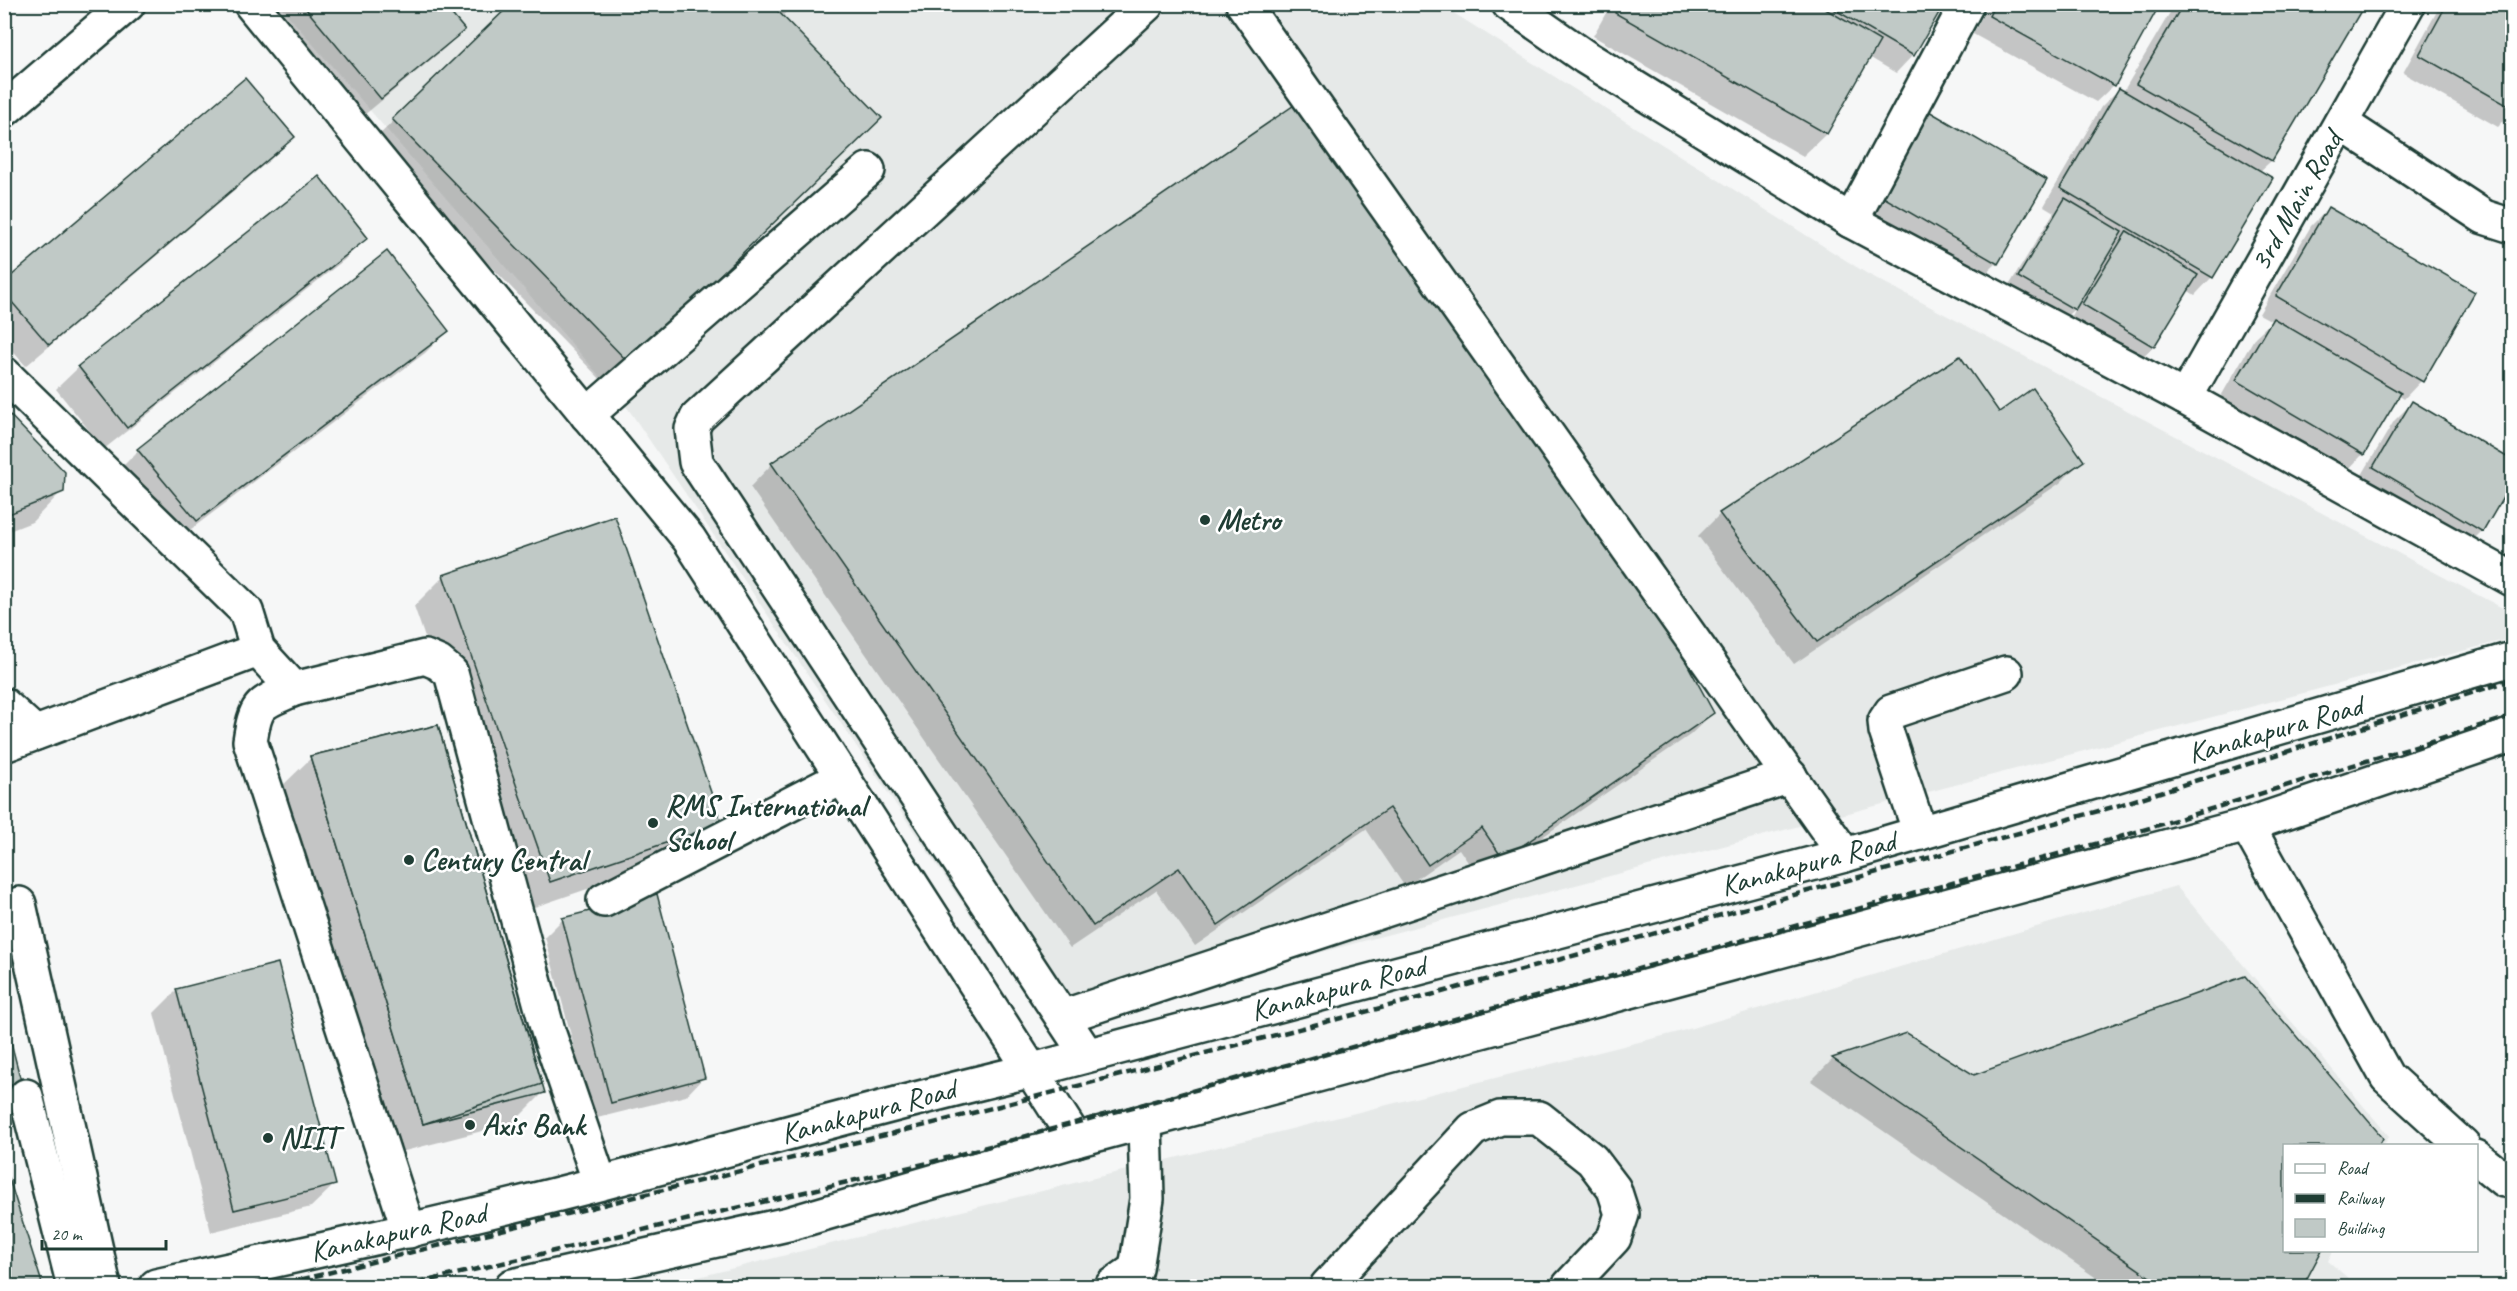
<svg xmlns="http://www.w3.org/2000/svg" width="2517" height="1291" viewBox="0 0 2517 1291" font-family="Caveat,sans-serif">
<style>
.built{fill:#e6e9e8}
.shadow{fill:#0003}
.building{fill:#c0c9c6;stroke:#1f3d34;stroke-width:1.5}
.lines{fill:none;stroke-linecap:round;stroke-linejoin:round}
.minor-casing{stroke:#1f3d34;stroke-width:38}
.highway-casing{stroke:#1f3d34;stroke-width:38}
.minor{stroke:#fff;stroke-width:33}
.highway{stroke:#fff;stroke-width:33}
.rail{stroke:#1f3d34;stroke-width:4.5;stroke-dasharray:9 4.5;stroke-linecap:butt}
.poi-dot{fill:#1f3d34;stroke:#fff;stroke-width:2}
.labels{text-anchor:middle;dominant-baseline:central;stroke-width:5;stroke-linejoin:round;paint-order:stroke}
.street-label{font-size:30px;fill:#1f3d34;stroke:#fff}
.poi-label{font-size:30px;font-weight:bold;fill:#1f3d34;stroke:#fff;text-anchor:start}
</style>
<rect width="100%" height="100%" fill="#f6f7f7"/>
<filter id="ink" filterUnits="userSpaceOnUse"><feTurbulence type="fractalNoise" baseFrequency=".0167" numOctaves="2"/><feDisplacementMap in="SourceGraphic" scale="12" xChannelSelector="R" yChannelSelector="G"/><feConvolveMatrix kernelMatrix="1 2 1 2 8 2 1 2 1" color-interpolation-filters="sRGB"/></filter>
<g filter="url(#ink)">
<g class="built">
<path d="M279,5h1162l425,268 646,340v25l-1467,387 -416,-615z"/>
<path d="M2176,886l213,250 -5,9 -100,1v104l49,1 -5,10 27,23v2h-1693l1013,-253z"/>
</g>
<g class="shadow">
<path d="M270,4h171l22,26 -18,18 -82,68z"/>
<path d="M513,4h282l-14,13 98,101 -274,266 -234,-241z"/>
<path d="M1611,4h331l-29,51 -17,18 -27,-16 -43,77 -23,22 -210,-120z"/>
<path d="M1989,4h169l-44,81 -18,17 -123,-68z"/>
<path d="M2175,4h188l-92,157 -12,11 -47,105 -17,18 -8,-5 -34,57 -12,11 -70,-42 4,-8 -13,13 -55,-32 47,-77 -10,-6 57,-99 18,-18 4,3z"/>
<path d="M2441,4h71v108l-14,15 -95,-54z"/>
<path d="M1910,130l87,133 -18,17 -117,-68z"/>
<path d="M293,137l-22,22 -245,207 -22,-24v-58z"/>
<path d="M2328,209l145,84 -52,88 -17,18 -6,-4 -35,59 -17,18 -126,-74 35,-61 17,-16 -13,-7 52,-88z"/>
<path d="M366,238l-22,22 -240,189 -48,-60 23,-22z"/>
<path d="M447,331l-22,22 -251,189 -58,-69 22,-22z"/>
<path d="M2412,403l100,59v17l-30,52 -18,18 -108,-64 38,-64z"/>
<path d="M4,412l58,79 -30,31 -28,11z"/>
<path d="M2082,461l-22,22 -266,181 -96,-128 22,-22z"/>
<path d="M772,464l941,249 -23,22 -210,145 -21,-31 -54,38 -39,-58 -171,117 -39,-56 -86,58 -320,-461z"/>
<path d="M444,576l276,248 -30,30 -170,58 -106,-306z"/>
<path d="M311,758l232,335 -30,30 -120,31 -113,-366z"/>
<path d="M563,919l140,159 -17,18 -93,23 -48,-182z"/>
<path d="M177,990l157,195 -23,22 -100,25 -57,-219z"/>
<path d="M4,1021l16,64 -16,16z"/>
<path d="M1906,1034l68,43 310,69v104h36l-19,36h-193l-297,-205 22,-22z"/>
<path d="M4,1168l36,115 -4,3h-32z"/>
</g>
<g class="building">
<path d="M302,4h141l22,26 -84,69z"/>
<path d="M511,4h260l111,114 -253,245 -237,-244z"/>
<path d="M1619,4h198l63,37 -53,93 -212,-121z"/>
<path d="M1825,4h119l-30,52z"/>
<path d="M1995,4h165l-45,82 -126,-70z"/>
<path d="M2183,4h182l-93,157 -136,-77z"/>
<path d="M2447,4h65v104l-93,-53z"/>
<path d="M245,78l50,59 -246,208 -45,-52v-11z"/>
<path d="M2119,88l154,90 -60,100 -153,-90z"/>
<path d="M1306,97l333,479 75,137 -211,146 -21,-31 -54,37 -39,-57 -171,117 -39,-57 -86,58 -322,-463z"/>
<path d="M1927,110l120,70 -49,84 -120,-70z"/>
<path d="M319,176l49,62 -241,190 -49,-62z"/>
<path d="M2065,198l57,34 -47,78 -57,-33z"/>
<path d="M2328,207l147,85 -52,90 -147,-86z"/>
<path d="M2127,231l71,44 -44,72 -72,-43z"/>
<path d="M387,251l62,80 -252,190 -60,-72z"/>
<path d="M2273,318l128,75 -37,62 -128,-75z"/>
<path d="M1960,356l39,56 34,-24 51,73 -267,181 -98,-129z"/>
<path d="M2412,401l100,59v22l-29,50 -110,-65z"/>
<path d="M4,409l61,63 -1,20 -60,24z"/>
<path d="M615,516l107,308 -172,58 -107,-307z"/>
<path d="M438,725l107,368 -122,31 -113,-368z"/>
<path d="M438,725l104,359 -119,40 -113,-368z"/>
<path d="M657,894l48,184 -94,25 -49,-185z"/>
<path d="M278,963l58,222 -102,25 -58,-221z"/>
<path d="M2245,976l138,162 -4,8h-95v104h38l-19,36h-140l-331,-228 75,-25 67,42z"/>
<path d="M4,1015l18,70 -18,5z"/>
<path d="M4,1163l38,120 -13,3h-25z"/>
</g>
<g class="lines">
<g class="minor-casing">
<g id="minor">
<path d="M251,4l438,535 387,601"/>
<path d="M1243,4l602,851"/>
<path d="M1509,4l76,53 266,164 334,177 327,181"/>
<path d="M4,110l124,-106"/>
<path d="M2341,123l143,94 28,9"/>
<path d="M1851,221l116,-217"/>
<path d="M4,374l242,237 12,39 36,39 131,-32 14,6 12,10 97,358 52,152"/>
<path d="M2185,398l223,-394"/>
<path d="M587,415l281,-245"/>
<path d="M294,689c-34,15 -38,13 -44,52l159,490"/>
<path d="M4,705l31,28"/>
<path d="M4,745l254,-95"/>
<path d="M2247,825l140,252 76,69"/>
<path d="M1920,833l-34,-102 -1,-10 6,-9 115,-39"/>
<path d="M604,900l239,-123"/>
<path d="M19,904l85,382"/>
<path d="M1062,1017l728,-241"/>
<path d="M1087,1055l-391,-593 -4,-33 5,-11 450,-414"/>
<path d="M26,1096l48,190"/>
<path d="M2476,1157l28,23"/>
<path d="M1112,1286l24,-17 11,-70 -2,-77"/>
<path d="M1327,1286l146,-157 27,-11h39l53,42 22,29 8,25 -8,24 -45,48"/>
</g>
</g>
<g class="highway-casing">
<g id="highway">
<path d="M156,1286c148,-32 296,-64 442,-102 145,-38 289,-80 435,-114l812,-215 667,-196"/>
<path d="M512,1286l276,-62 288,-84 1171,-315 265,-90"/>
</g>
</g>
<use href="#minor" class="minor"/>
<use href="#highway" class="highway"/>
<g class="rail">
<path d="M275,1286l639,-158 517,-133 682,-188 399,-127"/>
<path d="M405,1286l523,-123 1189,-325 395,-122"/>
</g>
</g>
</g>
<g class="poi-dot">
<circle cx="1205" cy="520" r="6"/>
<circle cx="653" cy="823" r="6"/>
<circle cx="409" cy="860" r="6"/>
<circle cx="470" cy="1125" r="6"/>
<circle cx="268" cy="1138" r="6"/>
</g>
<g class="labels">
<g class="street-label">
<text transform="translate(2296 201) rotate(-60)">3rd Main Road</text>
<text transform="translate(2275 729) rotate(-16)">Kanakapura Road</text>
<text transform="translate(1808 863) rotate(-15)">Kanakapura Road</text>
<text transform="translate(1338 988) rotate(-15)">Kanakapura Road</text>
<text transform="translate(868 1111) rotate(-15)">Kanakapura Road</text>
<text transform="translate(398 1232) rotate(-13)">Kanakapura Road</text>
</g>
<g class="poi-label">
<text x="1217" y="520">Metro</text>
<text x="665" y="806">RMS International<tspan x="665" dy="34">School</tspan></text>
<text x="421" y="860">Century Central</text>
<text x="482" y="1125">Axis Bank</text>
<text x="280" y="1138">NIIT</text>
</g>
</g>
<rect width="2517" height="1291" fill="none" stroke="#fff" stroke-width="24"/>
<rect x="12" y="12" width="2493" height="1267" fill="none" stroke="#1f3d34" stroke-width="2" filter="url(#ink)"/>
<rect x="2283" y="1144" width="195" height="108" fill="#ffffff" stroke="#a5b1ae" stroke-width="1.5"/>
<rect x="2295" y="1164" width="30" height="9" fill="#ffffff" stroke="#a5b1ae" stroke-width="1.5"/>
<text x="2337" y="1174" font-size="18" fill="#1f3d34">Road</text>
<rect x="2295" y="1194" width="30" height="9" fill="#1f3d34" stroke="#a5b1ae" stroke-width="1.5"/>
<text x="2337" y="1204" font-size="18" fill="#1f3d34">Railway</text>
<rect x="2295" y="1219" width="30" height="18" fill="#c0c9c6" stroke="#a5b1ae" stroke-width="1.5"/>
<text x="2337" y="1234" font-size="18" fill="#1f3d34">Building</text>
<path d="M42 1240v9h124v-9" fill="none" stroke="#1f3d34" stroke-width="3"/>
<text x="51" y="1240" font-size="18" fill="#1f3d34" stroke="#ffffff" stroke-width="4.5" paint-order="stroke">20 m</text>
</svg>
